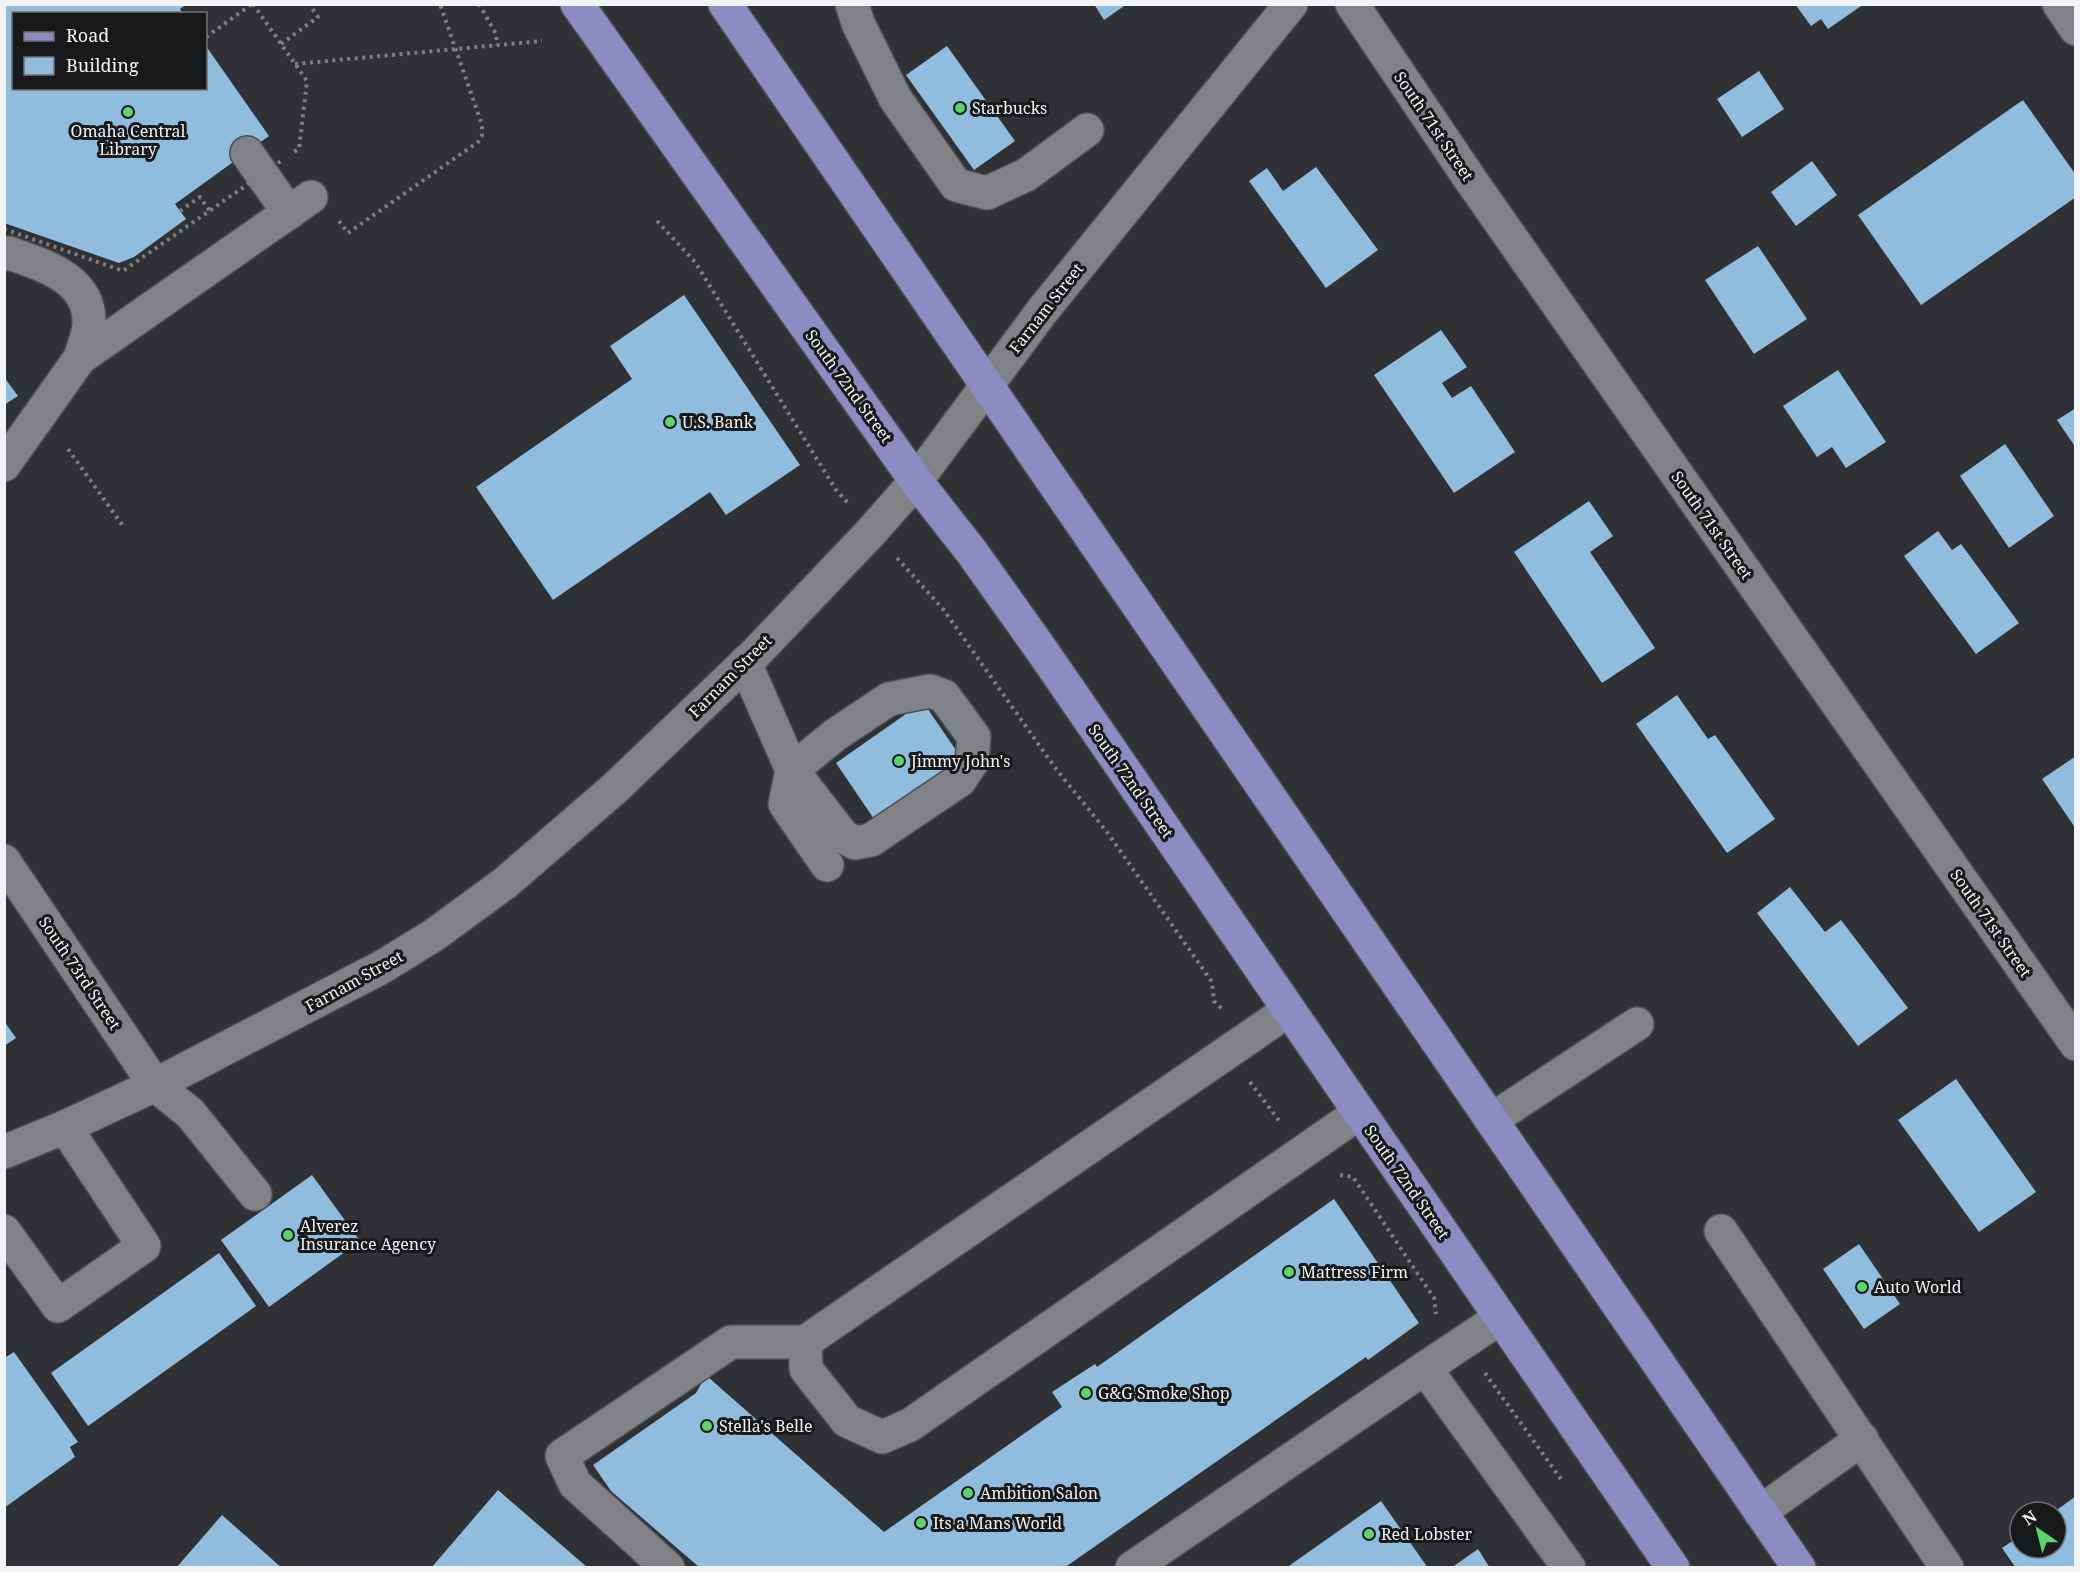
<svg xmlns="http://www.w3.org/2000/svg" width="2080" height="1572" viewBox="0 0 2080 1572" font-family="'Noto Serif',serif">
<style>
.building{fill:#90bcdd}
.lines{fill:none;stroke-linecap:round;stroke-linejoin:round}
.minor-casing{stroke:#4c4d50;stroke-width:36}
.major-casing{stroke:#4c4d50;stroke-width:36}
.path{stroke:#7e7f82;stroke-width:4;stroke-dasharray:3 4.5;stroke-linecap:butt}
.minor{stroke:#818286;stroke-width:33}
.major{stroke:#908ac2;stroke-width:33}
.path-bridge{stroke:#7e7f82;stroke-width:4;stroke-dasharray:3 4.5;stroke-linecap:butt}
.poi-dot{fill:#5cd56d;stroke:#18191a;stroke-width:2}
.labels{text-anchor:middle;dominant-baseline:central;stroke-width:6;stroke-linejoin:round;paint-order:stroke}
.poi-label{font-size:16px;fill:#f2f3f5;stroke:#18191a;text-anchor:start}
.street-label{font-size:16px;fill:#f2f3f5;stroke:#18191a}
</style>
<rect width="100%" height="100%" fill="#303134"/>
<g class="building">
<path d="M4,4h183l-7,5 3,5h-169v74h192v-42l63,90 -94,68 11,15 -52,38 -15,6 -115,-40z"/>
<path d="M1094,4h33l-23,16z"/>
<path d="M1795,4h69l-36,25 -7,-10 -10,7z"/>
<path d="M947,46l68,95 -41,29 -68,-95z"/>
<path d="M1759,71l25,38 -42,28 -25,-38z"/>
<path d="M2023,100l53,75v22l-155,108 -63,-90z"/>
<path d="M1812,161l25,34 -41,31 -25,-34z"/>
<path d="M1316,167l62,83 -52,38 -77,-107 18,-13 16,23z"/>
<path d="M1758,246l49,73 -53,35 -49,-74z"/>
<path d="M684,295l116,170 -74,50 -16,-23 -157,108 -77,-113 156,-108 -22,-33z"/>
<path d="M1441,330l26,37 -25,16 10,15 19,-12 44,66 -61,41 -80,-118z"/>
<path d="M1838,370l48,72 -40,26 -14,-21 -15,10 -34,-51z"/>
<path d="M4,377l14,19 -14,9z"/>
<path d="M2076,408v40l-19,-28z"/>
<path d="M2005,444l49,72 -45,32 -49,-72z"/>
<path d="M1589,501l24,35 -23,16 65,96 -53,35 -88,-131z"/>
<path d="M1938,531l14,19 9,-6 58,79 -43,31 -72,-98z"/>
<path d="M1677,695l31,44 7,-4 60,84 -48,34 -91,-129z"/>
<path d="M923,702l39,57 -88,60 -38,-56z"/>
<path d="M2076,756v73l-34,-50z"/>
<path d="M1790,887l35,45 16,-12 67,88 -50,38 -101,-133z"/>
<path d="M4,1021l12,17 -12,8z"/>
<path d="M1956,1079l80,113 -57,40 -81,-112z"/>
<path d="M312,1175l48,66 -91,66 -48,-67z"/>
<path d="M1334,1199l85,124 -51,37 -2,-3 -302,211h-364l-89,-77 -18,-26 103,-72 8,-14 4,-2 176,155 178,-125 -10,-15 43,-28 2,3z"/>
<path d="M1859,1244l41,60 -36,25 -41,-60z"/>
<path d="M219,1253l37,53 -168,120 -37,-53z"/>
<path d="M14,1352l64,90 -8,5 5,10 -71,51v-150z"/>
<path d="M498,1490l90,78h-157z"/>
<path d="M2076,1496v72h-60l-14,-20 18,-12v12h36v-36h-2z"/>
<path d="M1381,1501l47,67h-142z"/>
<path d="M222,1515l60,53h-106z"/>
<path d="M1478,1549l12,19h-39z"/>
</g>
<g class="lines">
<g class="minor-casing">
<g id="minor">
<path d="M852,4l6,19 37,75 61,87 31,8 39,-18 61,-45"/>
<path d="M1352,4l118,175 606,865"/>
<path d="M2059,4l17,25"/>
<path d="M247,153l42,60"/>
<path d="M4,254l5,-1c36,13 83,26 80,73 -1,10 -6,22 -9,32"/>
<path d="M4,465l76,-107 231,-161"/>
<path d="M745,663l47,107 -7,34 42,61"/>
<path d="M930,691l14,5 30,41 -2,25 -12,18 -89,60 -16,3 -12,-7 -51,-66 43,-35 54,-36z"/>
<path d="M4,861l151,224 35,28 65,81"/>
<path d="M1289,1010l-484,332 1,27 41,52 35,16 28,-12 449,-312"/>
<path d="M1491,1120l146,-96"/>
<path d="M4,1152l61,-25 90,-42 227,-118 52,-32 71,-52 109,-94 141,-135 117,-123 44,-50 127,-171 248,-306"/>
<path d="M4,1231l54,75 86,-60 -79,-119"/>
<path d="M1721,1231l226,337"/>
<path d="M1500,1318l-75,50 144,200"/>
<path d="M1760,1512l102,-73"/>
<path d="M668,1568l-93,-84 -13,-28 169,-114h74"/>
<path d="M1132,1568l293,-200"/>
</g>
</g>
<g class="major-casing">
<g id="major">
<path d="M577,4l339,477 55,70 74,104 628,913"/>
<path d="M725,4l1074,1564"/>
</g>
</g>
<g class="path">
<path d="M253,4l54,77 -8,68 -5,3"/>
<path d="M479,4l17,30 1,11"/>
<path d="M206,37l46,-33"/>
<path d="M281,44l37,-27 -9,-13"/>
<path d="M295,64l247,-23"/>
<path d="M180,211l20,-14 10,14"/>
<path d="M339,221l9,12 130,-91 4,-7v-10l-42,-121"/>
<path d="M657,221l38,41 141,228 12,13"/>
<path d="M68,449l55,77"/>
<path d="M897,558l46,51 113,160 51,63 105,150 2,19 8,8"/>
<path d="M1250,1082l30,40"/>
<path d="M1340,1175l13,2 81,121 2,16"/>
<path d="M1485,1373l78,109"/>
</g>
<use href="#minor" class="minor"/>
<use href="#major" class="major"/>
<path class="path-bridge" d="M4,229l119,42 161,-112"/>
</g>
<g class="poi-dot">
<circle cx="960" cy="108" r="6"/>
<circle cx="128" cy="112" r="6"/>
<circle cx="670" cy="422" r="6"/>
<circle cx="899" cy="761" r="6"/>
<circle cx="288" cy="1235" r="6"/>
<circle cx="1289" cy="1272" r="6"/>
<circle cx="1862" cy="1287" r="6"/>
<circle cx="1086" cy="1393" r="6"/>
<circle cx="707" cy="1426" r="6"/>
<circle cx="968" cy="1493" r="6"/>
<circle cx="921" cy="1523" r="6"/>
<circle cx="1369" cy="1534" r="6"/>
</g>
<g class="labels">
<g class="poi-label">
<text x="972" y="108">Starbucks</text>
<text x="128" y="131" text-anchor="middle">Omaha Central<tspan x="128" dy="18">Library</tspan></text>
<text x="682" y="422">U.S. Bank</text>
<text x="911" y="761">Jimmy John's</text>
<text x="300" y="1226">Alverez<tspan x="300" dy="18">Insurance Agency</tspan></text>
<text x="1301" y="1272">Mattress Firm</text>
<text x="1874" y="1287">Auto World</text>
<text x="1098" y="1393">G&amp;G Smoke Shop</text>
<text x="719" y="1426">Stella's Belle</text>
<text x="980" y="1493">Ambition Salon</text>
<text x="933" y="1523">Its a Mans World</text>
<text x="1381" y="1534">Red Lobster</text>
</g>
<g class="street-label">
<text transform="translate(1434 126) rotate(56)">South 71st Street</text>
<text transform="translate(1046 308) rotate(-52)">Farnam Street</text>
<text transform="translate(849 386) rotate(54)">South 72nd Street</text>
<text transform="translate(1712 525) rotate(55)">South 71st Street</text>
<text transform="translate(730 676) rotate(-45)">Farnam Street</text>
<text transform="translate(1131 781) rotate(55)">South 72nd Street</text>
<text transform="translate(1991 923) rotate(55)">South 71st Street</text>
<text transform="translate(80 973) rotate(56)">South 73rd Street</text>
<text transform="translate(354 981) rotate(-29)">Farnam Street</text>
<text transform="translate(1407 1182) rotate(55)">South 72nd Street</text>
</g>
</g>
<rect width="2080" height="1572" fill="none" stroke="#f2f3f5" stroke-width="12"/>
<rect x="12" y="12" width="195" height="78" fill="#18191a" stroke="#6f7072" stroke-width="1.5"/>
<rect x="24" y="32" width="30" height="9" fill="#908ac2" stroke="#6f7072" stroke-width="1.5"/>
<text x="66" y="42" font-size="18" fill="#f2f3f5">Road</text>
<rect x="24" y="57" width="30" height="18" fill="#90bcdd" stroke="#6f7072" stroke-width="1.5"/>
<text x="66" y="72" font-size="18" fill="#f2f3f5">Building</text>
<g transform="translate(2038 1530) rotate(325)"><circle r="28" fill="#18191a" stroke="#6f7072" stroke-width="1.5"/>
<path d="M0-4.5L10 22L0 15L-10 22Z" fill="#5cd56d"/>
<text y="-9" font-size="16" font-weight="bold" text-anchor="middle" fill="#f2f3f5">N</text>
</g>
</svg>
